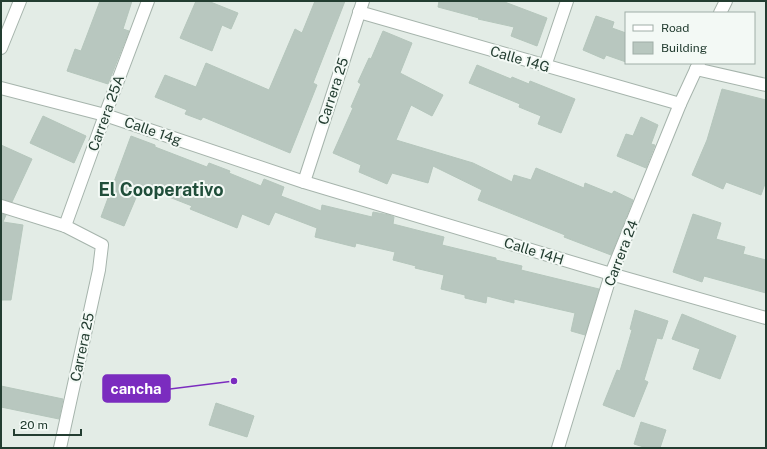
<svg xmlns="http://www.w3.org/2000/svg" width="767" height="449" viewBox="0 0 767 449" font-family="'Public Sans',sans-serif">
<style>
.building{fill:#b8c7bf;stroke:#b5c6bc}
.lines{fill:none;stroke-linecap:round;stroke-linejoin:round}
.street-casing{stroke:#a6b4ac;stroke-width:14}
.street{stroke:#fff;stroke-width:12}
.labels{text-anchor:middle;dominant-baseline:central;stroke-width:4;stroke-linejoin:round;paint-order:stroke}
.street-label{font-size:14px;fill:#233d31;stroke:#f3f9f5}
.district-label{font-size:18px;font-weight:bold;fill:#204e3a;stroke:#f3f9f5}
.leader{fill:none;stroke:#7b2cbf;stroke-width:1.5}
.callout-dot{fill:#7b2cbf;stroke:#f3f9f5;stroke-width:1.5}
.callout{fill:#7b2cbf;stroke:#7b2cbf;stroke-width:1.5}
.callout-label{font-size:15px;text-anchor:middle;font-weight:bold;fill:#fff}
</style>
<rect width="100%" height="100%" fill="#e3ece6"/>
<g class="building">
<path d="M100,1h32l-9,28 6,2 -21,53 -41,-13 8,-22 6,2z"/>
<path d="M196,1h12l30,12 -7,16 -9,-4 -10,26 -32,-13z"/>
<path d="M315,1h30l-32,82 4,2 -27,68 -87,-36 -2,3 -16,-6 2,-4 -32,-13 10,-22 31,12 10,-24 63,27 26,-61 7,4z"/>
<path d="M439,1h63l45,17 -10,28 -26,-10 3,-9 -36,-8 1,-1 -41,-11z"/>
<path d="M596,16l18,6 -2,6 14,5v29l-20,-7 -2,4 -21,-9z"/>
<path d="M383,31l29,12 -12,30 43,22 -11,21 -21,-11 -15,35 77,23 39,19 2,-7 17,5 5,-12 48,20 1,-5 27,11 2,-3 19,9 -22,55 -47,-18 1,-2 -87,-35 4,-10 -49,-24 -5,17 -36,-10 -5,11 -28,-12 2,-7 -28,-12 20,-45 -2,-1 10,-23 -3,-2 11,-24 2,1z"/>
<path d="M477,65l34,14 1,-2 17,7 1,-3 45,18 -14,34 -23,-9 3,-8 -22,-9 1,-3 -51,-21z"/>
<path d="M722,89l44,11v81l-5,14 -35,-13 -3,7 -31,-14 15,-35z"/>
<path d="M43,116l43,20 -12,27 -44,-20z"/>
<path d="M641,117l17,8 -7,19 4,1 -9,23 -29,-12 9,-22 7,2z"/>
<path d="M131,136l24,9v2l52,20 2,-4 21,8 -1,2 32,13 3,-7 20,8 -3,9 40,15 1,-6 50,12 1,-5 16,3 5,2 -1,7 51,13 -2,8 54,13v2l26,6 -1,4 78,19 -14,46 -14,-4 4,-18 -61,-14v4l-27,-7 -1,7 -21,-5v-3l-24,-6 3,-14 -29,-7 1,-2 -23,-6 2,-8 -39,-9 -1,4 -40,-10 2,-9 -42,-16 -6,13 -27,-11 -5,14 -47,-19 2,-3 -51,-20 -17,40 -23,-9z"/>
<path d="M1,145l31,14 -20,43 -11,-3z"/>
<path d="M1,214l5,1 -3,7 20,3 -12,75h-10z"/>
<path d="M693,214l28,9 -5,16 29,8 -2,7 23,6v33l-62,-17 -2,6 -29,-10z"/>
<path d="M635,310l33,11 -6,18 -5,-1 -13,42 4,2 -14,35 -31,-12 14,-35 3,1 12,-41 -2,-1z"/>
<path d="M682,314l54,22 -16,43 -27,-10 7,-20 -28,-10z"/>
<path d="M1,386l62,13 -4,20 -58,-12z"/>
<path d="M216,403l38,13 -7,21 -38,-12z"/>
<path d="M641,422l25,8 -6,18h-13l-13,-4z"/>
</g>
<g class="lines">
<g class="street-casing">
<g id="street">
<path d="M359,12l321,92"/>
<path d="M720,13l6,-12"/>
<path d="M1,48l19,-47"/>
<path d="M545,66l22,-65"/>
<path d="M696,69l70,16"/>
<path d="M1,88l104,27 199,67 307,92 155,44"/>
<path d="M304,182l59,-181"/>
<path d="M1,206l64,20 37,19 -3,25 -39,178"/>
<path d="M65,226l40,-111 43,-114"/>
<path d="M558,448l53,-174 69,-170 19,-41"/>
</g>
</g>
<use href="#street" class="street"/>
</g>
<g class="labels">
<g class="street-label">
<text transform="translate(520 59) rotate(16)">Calle 14G</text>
<text transform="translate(333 91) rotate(-72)">Carrera 25</text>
<text transform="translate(106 113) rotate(-70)">Carrera 25A</text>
<text transform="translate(153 131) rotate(19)">Calle 14g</text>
<text transform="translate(534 251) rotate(17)">Calle 14H</text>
<text transform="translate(621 253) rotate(-69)">Carrera 24</text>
<text transform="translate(82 347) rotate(-78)">Carrera 25</text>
</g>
<g class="district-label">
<text x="161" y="189">El Cooperativo</text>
</g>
</g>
<path class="leader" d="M234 381L170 389"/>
<circle class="callout-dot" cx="234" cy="381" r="4"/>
<rect class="callout" x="103" y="375" width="67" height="27" rx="4"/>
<g class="callout-label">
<text x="136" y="394">cancha</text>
</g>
<rect width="767" height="449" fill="none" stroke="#233d31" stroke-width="4"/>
<rect x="625" y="12" width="130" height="52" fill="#f3f9f5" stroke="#a0aea7"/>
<rect x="633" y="25" width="20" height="6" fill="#ffffff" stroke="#a0aea7"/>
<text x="661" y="32" font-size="12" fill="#233d31">Road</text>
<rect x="633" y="42" width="20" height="12" fill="#b8c7bf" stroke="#a0aea7"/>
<text x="661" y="52" font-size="12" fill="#233d31">Building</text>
<path d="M14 429v6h67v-6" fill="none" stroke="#233d31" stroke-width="2"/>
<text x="20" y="429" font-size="12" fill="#233d31" stroke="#f3f9f5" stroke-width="3" paint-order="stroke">20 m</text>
</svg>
